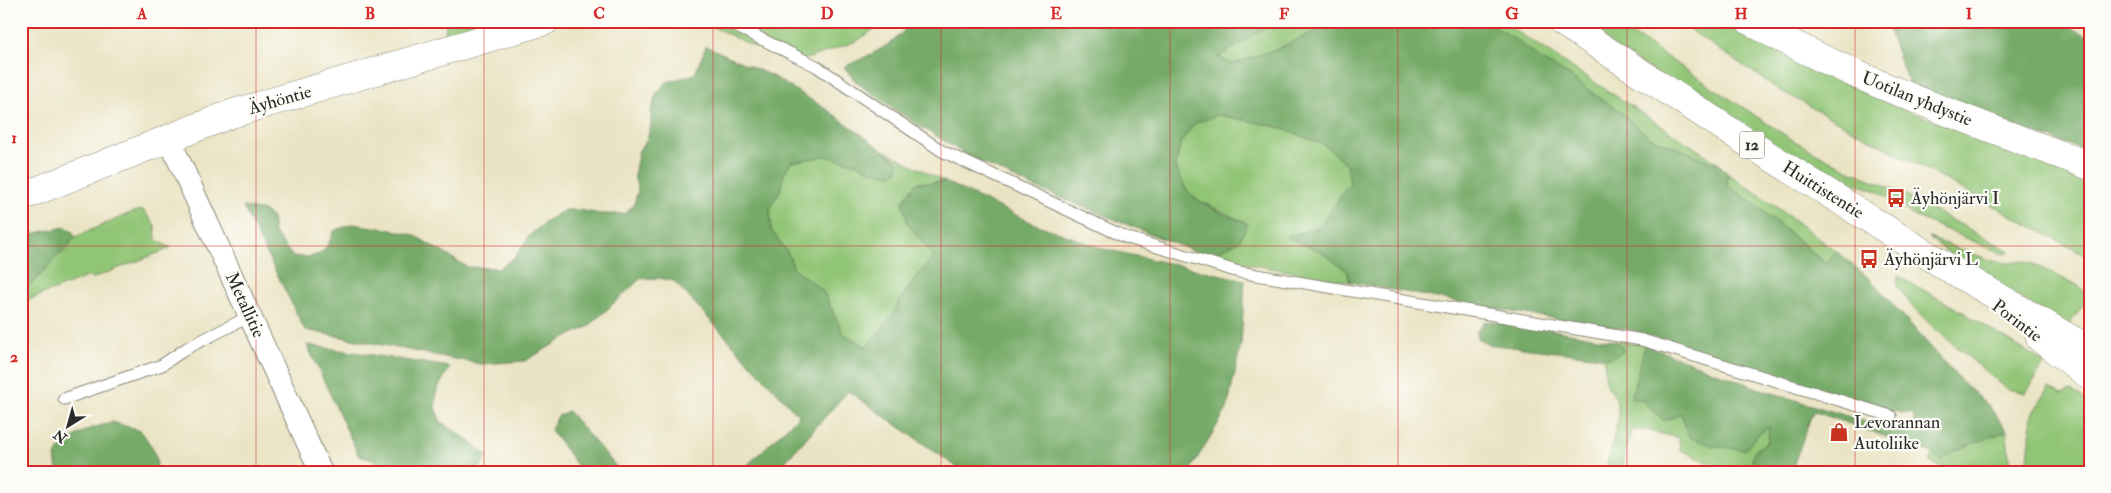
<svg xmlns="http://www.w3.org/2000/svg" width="2111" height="493" viewBox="0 0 2111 493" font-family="'IM FELL Double Pica',serif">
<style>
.green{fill:#91c576;stroke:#5e7850}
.forest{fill:#74aa67;stroke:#506a49}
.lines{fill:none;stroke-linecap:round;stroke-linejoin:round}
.service-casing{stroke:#8a8878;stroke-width:13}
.minor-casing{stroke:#8a8878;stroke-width:24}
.secondary-casing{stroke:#8a8878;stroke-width:29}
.trunk-casing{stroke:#8a8878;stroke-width:29}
.service{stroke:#fff;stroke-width:11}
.minor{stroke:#fff;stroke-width:22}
.secondary{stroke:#fff;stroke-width:28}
.trunk{stroke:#fff;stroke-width:28}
.grid{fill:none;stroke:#d62828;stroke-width:1;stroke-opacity:0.55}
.labels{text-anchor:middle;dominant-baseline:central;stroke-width:4.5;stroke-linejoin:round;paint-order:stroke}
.shield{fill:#fdfcf7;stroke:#6a6a68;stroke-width:1}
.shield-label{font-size:16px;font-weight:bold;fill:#2b2b2b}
.street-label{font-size:18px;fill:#2b2b2b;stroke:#fdfcf7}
.poi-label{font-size:18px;fill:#2b2b2b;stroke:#fdfcf7;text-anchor:start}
.neatline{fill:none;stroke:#d62828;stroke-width:2}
.grid-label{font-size:16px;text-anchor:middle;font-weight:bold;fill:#d62828}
</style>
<rect width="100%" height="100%" fill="#fdfcf7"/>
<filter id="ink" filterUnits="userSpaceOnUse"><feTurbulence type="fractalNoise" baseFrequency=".02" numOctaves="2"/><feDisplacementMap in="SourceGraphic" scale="10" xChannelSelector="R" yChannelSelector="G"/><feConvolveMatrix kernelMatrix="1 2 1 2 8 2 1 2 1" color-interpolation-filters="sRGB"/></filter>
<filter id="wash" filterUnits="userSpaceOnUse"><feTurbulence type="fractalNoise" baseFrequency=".0096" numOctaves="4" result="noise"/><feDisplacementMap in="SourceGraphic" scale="20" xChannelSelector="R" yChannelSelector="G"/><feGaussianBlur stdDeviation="1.12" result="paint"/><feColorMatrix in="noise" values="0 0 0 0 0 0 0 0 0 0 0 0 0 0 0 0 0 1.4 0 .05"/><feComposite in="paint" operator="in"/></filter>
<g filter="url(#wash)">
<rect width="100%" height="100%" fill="#eae4c4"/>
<g class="green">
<path d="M446,21h47v3l-48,9z"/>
<path d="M700,21h182l-9,9 -16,11 -56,20 -20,-2z"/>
<path d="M1276,21h61l-60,28 -44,15 -15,-7z"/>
<path d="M1485,21h16l217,142h-6l-19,-9 -44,-17 -32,-28 -25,-16 -23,-18 -28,-15 -23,-19z"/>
<path d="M1574,21h38l179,118 55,30 50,21 114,61 -7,3 -89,-38 -35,-24 -86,-32z"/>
<path d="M1677,21h49l54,32 113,52 197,75v78l-309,-167z"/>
<path d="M1219,115c38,8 103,16 127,49 3,5 3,13 4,19l-31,44 -32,10 33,14 27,20 3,11 -142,-25 9,-5 31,-28 -52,-25 -10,-10 -11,-22 6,-25 14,-20z"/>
<path d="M884,150l61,32 -29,1 12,63 6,11 -20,22 -13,19 -8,17 -26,32 -24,-14 -20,-42 -29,-22 -7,-17 -16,-22 -1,-22 11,-19 3,-16 7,-11 35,-6 32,8 14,7 27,-9z"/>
<path d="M1728,174l39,26 69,51 -9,13 -74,-61 -26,-18z"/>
<path d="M143,210l12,15 1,15 15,8 -80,31 -2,-3 -68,27v-10l20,-18 12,-15 13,-10 9,-13 58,-25z"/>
<path d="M1929,238l64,23 16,2 17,-2 53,25 6,7 -1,11 -16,22 -99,-58z"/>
<path d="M1898,276l63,35 84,52 -19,30 -19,-4 -29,-24 -45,-38 -21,-21 -15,-20z"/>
<path d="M1614,341l31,4 -3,55 22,21 17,-7 6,14 58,22 13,-16 11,-8 -1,16 -13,8 -6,22h-18l-51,-22 -1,-12 -33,-8h-14l-12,42h-15l14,-56 -3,-18 -10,-14 -2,-27 6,1 12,-11z"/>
<path d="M2049,388l13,6 9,-3 19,11 -1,70h-62l5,-58z"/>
<path d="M2007,431l3,41h-54l-27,-10 3,-9 8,7 16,-10z"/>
</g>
<g class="forest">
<path d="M909,21h367l-58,36 15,7 44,-15 60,-28h148l33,20 23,19 28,15 23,18 25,16 32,28 44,17 19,9h6l10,11 -1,11 26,18 73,61 10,-13 36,30 90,101 27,24 18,25 -51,19 -16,11 -8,-8 -119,-42 -22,61h-42l6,-22 13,-8 1,-15 -11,7 -13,16 -32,-4 -24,-9 -8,-23 -17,7 -22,-21 -11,-2 14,-53 118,45 113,35 15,4h23v-15l-30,-4 -252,-80 -119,-18 -163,-30 -3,-11 -27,-20 -34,-14 33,-10 31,-44 -3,-18 -22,-20 -50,-19 -56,-11 -24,8 -14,19 -6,25 11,22 10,10 30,16 22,9 -9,17 -31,16 -179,-72 -59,-28 -69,-43 -45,-32 -12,-15c20,-10 58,-24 65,-46z"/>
<path d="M1885,21h173l32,16v115l-96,-33 -86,-37z"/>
<path d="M706,46l68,31 55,34 70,51 -1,9 -8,4 -18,-4 -14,-7 -32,-8 -35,6 -7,11 -3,15 -11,20 1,22 16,22 7,17 29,22 20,42 23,14 27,-32 8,-17 13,-19 20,-22 -27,-34 -4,-22 13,-18 29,-1 90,42 69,25 141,31 -4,64 -14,65 -38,63h-142l-7,-5 -4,5h-72l-116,-81 -72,81h-33l-1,-2 57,-54 -125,-135 -15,-3 -19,1 -52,48 -22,10 -41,24 -44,3 -176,-34 -62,-123 21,4 8,7 2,15 19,24c27,0 31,-1 41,-26l18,-7 37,5 25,6 53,32 32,1 17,-12 13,-20 19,-16 17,-10h13l23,4h23l9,-8 5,-15 -4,-16 5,-25 8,-10 4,-15v-13l5,-18 11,-12 28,-8z"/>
<path d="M65,227l7,4 3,6c-7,10 -15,15 -22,24 -11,11 -20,22 -32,32v-57z"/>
<path d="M1485,321l68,9 61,11 8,6 1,5 -13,6 -124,-14 -8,-6 -1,-7z"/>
<path d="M307,345l143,22 -13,23 -2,18 6,14 30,20 17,15 -12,15h-83l-22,-13 -12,-3z"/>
<path d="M568,411l53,61h-39l-31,-42 7,-14z"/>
<path d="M113,422l28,9 11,16 5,13 -1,12h-99l-2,-17c17,-21 32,-26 58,-33z"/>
</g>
</g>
<g filter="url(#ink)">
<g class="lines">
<g class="service-casing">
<g id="service">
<path d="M725,21l91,45 126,85 183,86 114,35 403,68 249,76"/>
<path d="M64,399l98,-34 25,-17 63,-32"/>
</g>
</g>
<g class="minor-casing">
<path id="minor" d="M169,139l152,333"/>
</g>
<g class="secondary-casing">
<g id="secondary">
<path d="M1750,21c107,61 225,101 340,145"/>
<path d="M21,197l210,-83 314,-93"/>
</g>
</g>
<g class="trunk-casing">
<g id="trunk">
<path d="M1561,21l181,118 203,127 145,84"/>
<path d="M2040,338l50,38"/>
</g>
</g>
<use href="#service" class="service"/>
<use href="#minor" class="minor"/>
<use href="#secondary" class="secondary"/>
<use href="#trunk" class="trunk"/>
</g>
</g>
<path class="grid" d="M256,21v451M484,21v451M713,21v451M941,21v451M1170,21v451M1398,21v451M1627,21v451M1855,21v451M21,246h2069"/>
<defs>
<g id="bus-bare" transform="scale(1.5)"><path d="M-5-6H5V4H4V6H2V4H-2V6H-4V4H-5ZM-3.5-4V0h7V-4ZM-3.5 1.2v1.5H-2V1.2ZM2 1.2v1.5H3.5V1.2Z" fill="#c8321e" stroke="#fdfcf7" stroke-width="2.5" paint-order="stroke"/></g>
<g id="shop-bare" transform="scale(1.5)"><path d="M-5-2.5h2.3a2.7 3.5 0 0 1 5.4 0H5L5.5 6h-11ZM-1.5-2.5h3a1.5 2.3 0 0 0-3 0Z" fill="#c8321e" stroke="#fdfcf7" stroke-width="2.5" paint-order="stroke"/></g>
</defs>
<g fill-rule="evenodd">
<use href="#bus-bare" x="1896" y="198"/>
<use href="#bus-bare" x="1869" y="259"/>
<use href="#shop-bare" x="1839" y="432"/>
</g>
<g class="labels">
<rect class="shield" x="1739.5" y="131.5" width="25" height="27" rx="4"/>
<g class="shield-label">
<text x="1752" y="145">12</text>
</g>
<g class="street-label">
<text transform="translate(1917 99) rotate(22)">Uotilan yhdystie</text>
<text transform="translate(280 100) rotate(-16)">Äyhöntie</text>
<text transform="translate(1823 190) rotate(32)">Huittistentie</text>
<text transform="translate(245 305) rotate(65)">Metallitie</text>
<text transform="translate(2017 321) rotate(37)">Porintie</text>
</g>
<g class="poi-label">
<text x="1911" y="198">Äyhönjärvi I</text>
<text x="1884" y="259">Äyhönjärvi L</text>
<text x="1854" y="422">Levorannan<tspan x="1854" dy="21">Autoliike</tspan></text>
</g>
</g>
<rect width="2111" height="493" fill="none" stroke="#fdfcf7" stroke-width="55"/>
<g transform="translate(68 426) rotate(217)" stroke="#fdfcf7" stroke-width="4" paint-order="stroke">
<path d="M0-4L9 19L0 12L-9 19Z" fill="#2b2b2b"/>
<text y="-8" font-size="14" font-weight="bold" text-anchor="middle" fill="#2b2b2b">N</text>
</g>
<rect x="28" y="28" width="2056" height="438" class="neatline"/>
<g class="grid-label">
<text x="142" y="19">A</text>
<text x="370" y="19">B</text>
<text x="599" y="19">C</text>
<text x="827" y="19">D</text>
<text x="1056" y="19">E</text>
<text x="1284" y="19">F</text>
<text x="1512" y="19">G</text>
<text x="1741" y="19">H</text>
<text x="1969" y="19">I</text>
<text x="14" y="143">1</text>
<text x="14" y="362">2</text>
</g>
</svg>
